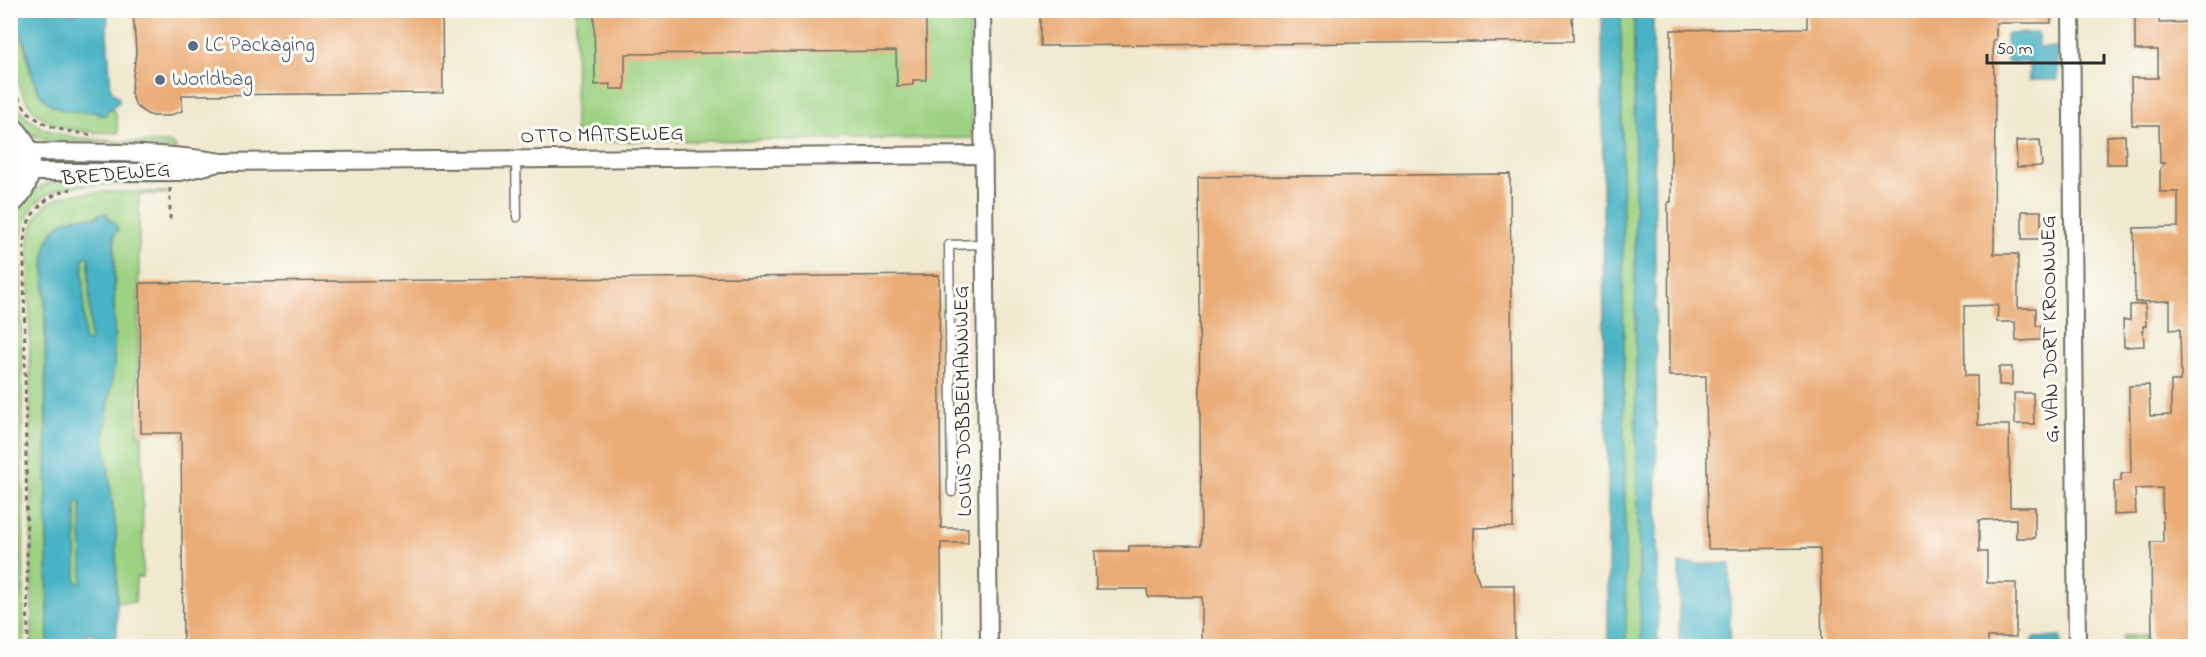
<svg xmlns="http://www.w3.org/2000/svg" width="2206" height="657" viewBox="0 0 2206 657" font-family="'Indie Flower',sans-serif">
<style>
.green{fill:#9dd283;stroke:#647e57;stroke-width:1.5}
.water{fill:#48b3c5;stroke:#3a6f78;stroke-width:1.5;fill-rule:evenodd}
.building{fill:#eaab75}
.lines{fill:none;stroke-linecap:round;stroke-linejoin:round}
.lane-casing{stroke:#706e64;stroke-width:11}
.street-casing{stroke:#706e64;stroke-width:20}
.secondary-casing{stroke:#706e64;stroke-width:26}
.path{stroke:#706e64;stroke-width:3;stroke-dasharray:4.5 4.5;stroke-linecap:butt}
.lane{stroke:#fff;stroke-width:8}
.street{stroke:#fff;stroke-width:16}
.secondary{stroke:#fff;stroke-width:22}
.service-dot{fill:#5c6f8a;stroke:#fdfcf7;stroke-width:2}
.labels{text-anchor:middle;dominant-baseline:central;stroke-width:6;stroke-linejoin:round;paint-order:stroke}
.service-label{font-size:21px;fill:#4e5e75;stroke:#fdfcf7;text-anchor:start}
.street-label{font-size:21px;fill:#2b2b2b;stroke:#fdfcf7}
</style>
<rect width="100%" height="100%" fill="#fdfcf7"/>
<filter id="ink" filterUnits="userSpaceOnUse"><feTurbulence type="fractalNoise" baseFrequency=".0167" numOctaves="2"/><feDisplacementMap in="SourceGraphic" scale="12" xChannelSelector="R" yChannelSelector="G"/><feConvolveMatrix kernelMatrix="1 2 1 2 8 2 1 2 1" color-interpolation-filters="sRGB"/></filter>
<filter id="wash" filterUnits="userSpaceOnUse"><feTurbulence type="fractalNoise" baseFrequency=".008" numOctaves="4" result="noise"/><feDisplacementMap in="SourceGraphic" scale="24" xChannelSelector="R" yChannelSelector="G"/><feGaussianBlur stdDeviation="1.35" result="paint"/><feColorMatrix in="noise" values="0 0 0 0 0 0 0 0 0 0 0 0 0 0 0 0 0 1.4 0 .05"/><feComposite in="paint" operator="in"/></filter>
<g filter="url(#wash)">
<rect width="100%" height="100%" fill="#f0e9cf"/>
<g class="green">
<path d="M10,11c23,27 10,82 49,97 15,6 32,1 47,7v-3l6,-4 4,7 2,18c-19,-1 -42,-1 -60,-7 -47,-17 -47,-73 -48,-115z"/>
<path d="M576,11h394l2,127 -397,4z"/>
<path d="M1621,11h13l2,421 5,214h-15z"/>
<path d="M10,90c15,43 52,46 91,50 24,2 46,3 70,3l4,3 1,4 -69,-8h-52l-11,-2 -15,-7 -18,-13z"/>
<path d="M63,179l113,1 -5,4c-19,0 -39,0 -59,1 -38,0 -78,-1 -89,44 -5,20 -2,44 -2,65l3,352h-13v-431c11,-18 30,-32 52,-36z"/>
<path d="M167,192v1l-28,2 -1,239h4l1,143h-7l-1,25h-18l-1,-71 -12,-95 10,-70 1,-135 -8,-17c-10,4 -19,3 -29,4 -26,2 -33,23 -34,45l4,383h-16l-3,-404c7,-50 40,-49 81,-50 19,0 38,0 57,0z"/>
<path d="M83,257h6l1,86 -5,-1 -1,-4z"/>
<path d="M82,502v81h-6v-80z"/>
<path d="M2146,635l1,11h-24v-10z"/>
</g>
<g class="water">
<path d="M12,11h58v3h5l1,-3h32l-1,21 4,58 8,8v4l-13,10v3h-9v-3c-10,0 -20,1 -29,-1 -38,-7 -35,-41 -44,-70 -3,-10 -8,-21 -12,-30z"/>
<path d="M1602,11h19l5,635h-18v-176l-4,-117z"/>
<path d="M1634,11h19l5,635h-17l-5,-214z"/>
<path d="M2038,33l1,14 18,1 1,32h-29v-18h-22l-1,-28z"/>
<path d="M98,214h9v4l7,4 4,8 -4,4v132l-10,70 12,95 1,115h-24v-13h-5l-1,13h-39l-3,-395c9,-32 21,-34 53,-34zM83,257h6l1,85h-5l-1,-4zM81,502l1,80 -1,1 -5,-1v-79z"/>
<rect x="1679" y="564" width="51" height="82"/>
<path d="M2061,637l1,9h-32v-3l4,-5z"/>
</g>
<g id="blocks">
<g class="building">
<path d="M133,10h309l1,83 -261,2v16l-14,5h-15l-6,-2 -11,-8 -5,-13 5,-41z"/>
<path d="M594,10h332v70h-13v5l-16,1 -1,-35 -271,3v35h-15v-5l-15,1z"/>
<path d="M1040,10h532l1,31 -533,5z"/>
<path d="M1807,10h244v13h-55v17h-3l1,43h1l-1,171h24v54h18v18h5v14l-25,1 -1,-19h-18l1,-17 -34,1 1,70h12l1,49h31l1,82h25v31h-19v-19l-37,1v32h8v31h29v54h-28v9h-166l-2,-98 -112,1 -2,-173h-37l-1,-174h3v-172l136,-2z"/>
<path d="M2135,10h24v13l37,-1v624h-44l-1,-104h12l-1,-54 -27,1 1,25 -22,1v-34h7v-8h10l-2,-87 20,-1 1,31 21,-1v-34h9l1,-6 -1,-46 -10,1v-29l-35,1 -1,-74 44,-1v-35h-18v-23l5,-6h-5l-1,-38h-27l-1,-47h27v-28h-23z"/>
<path d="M2125,135l1,29h-19v-28z"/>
<path d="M2040,140l2,26 -25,1 -1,-26z"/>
<path d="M1510,174l3,353 -39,1v40l6,17h34l1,61h-313v-49h-54l-1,-8h-51l-1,-38h34v-5l72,-1 -3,-368z"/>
<rect x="2022" y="211" width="19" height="28"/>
<path d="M939,275l2,253h27v15h-27l1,103h-759l-2,-213h-40l-1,-150z"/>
<path d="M2145,304l1,22h-3l1,20 -20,1 -1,-27h7v-15z"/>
<rect x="1999" y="367" width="13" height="18"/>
<path d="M2014,393h19l1,31h-19z"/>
</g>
</g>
</g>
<g filter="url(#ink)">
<use href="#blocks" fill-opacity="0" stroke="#706e64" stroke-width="1.5"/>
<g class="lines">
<g class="lane-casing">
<g id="lane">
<path d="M516,159l1,58"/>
<path d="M952,492l-3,-247 35,-1"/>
</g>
</g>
<g class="street-casing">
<g id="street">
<path d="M982,10l7,636"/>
<path d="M2071,10l6,636"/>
<path d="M27,152c66,1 129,-1 195,10l761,-7"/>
<path d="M28,172h152l35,-8"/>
</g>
</g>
<g class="secondary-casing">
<path id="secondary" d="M10,127c24,21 24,55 0,76"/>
</g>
<g class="path">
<path d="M10,71c10,51 38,59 85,64"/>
<path d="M170,188v30l6,1"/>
<path d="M28,646l-4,-378c0,-13 -1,-27 2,-39 6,-21 25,-36 45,-40"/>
</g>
<use href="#lane" class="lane"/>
<use href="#street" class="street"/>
<use href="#secondary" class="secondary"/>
</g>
</g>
<g class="service-dot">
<circle cx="193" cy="46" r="6"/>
<circle cx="160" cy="80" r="6"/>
</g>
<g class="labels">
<g class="service-label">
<text x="205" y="46">LC Packaging</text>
<text x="172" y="80">Worldbag</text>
</g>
<g class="street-label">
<text transform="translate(602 136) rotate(-1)">OTTO MATSEWEG</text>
<text transform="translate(116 175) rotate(-5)">BREDEWEG</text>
<text transform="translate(2051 329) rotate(-91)">G. VAN DORT KROONWEG</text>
<text transform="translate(964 401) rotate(-91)">LOUIS DOBBELMANNWEG</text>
</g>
</g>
<rect width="2206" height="657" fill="none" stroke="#fdfcf7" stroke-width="36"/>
<path d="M1987 54v9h117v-9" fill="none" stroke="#2b2b2b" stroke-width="3"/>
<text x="1996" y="54" font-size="18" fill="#2b2b2b" stroke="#fdfcf7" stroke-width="4.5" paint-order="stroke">50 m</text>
</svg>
